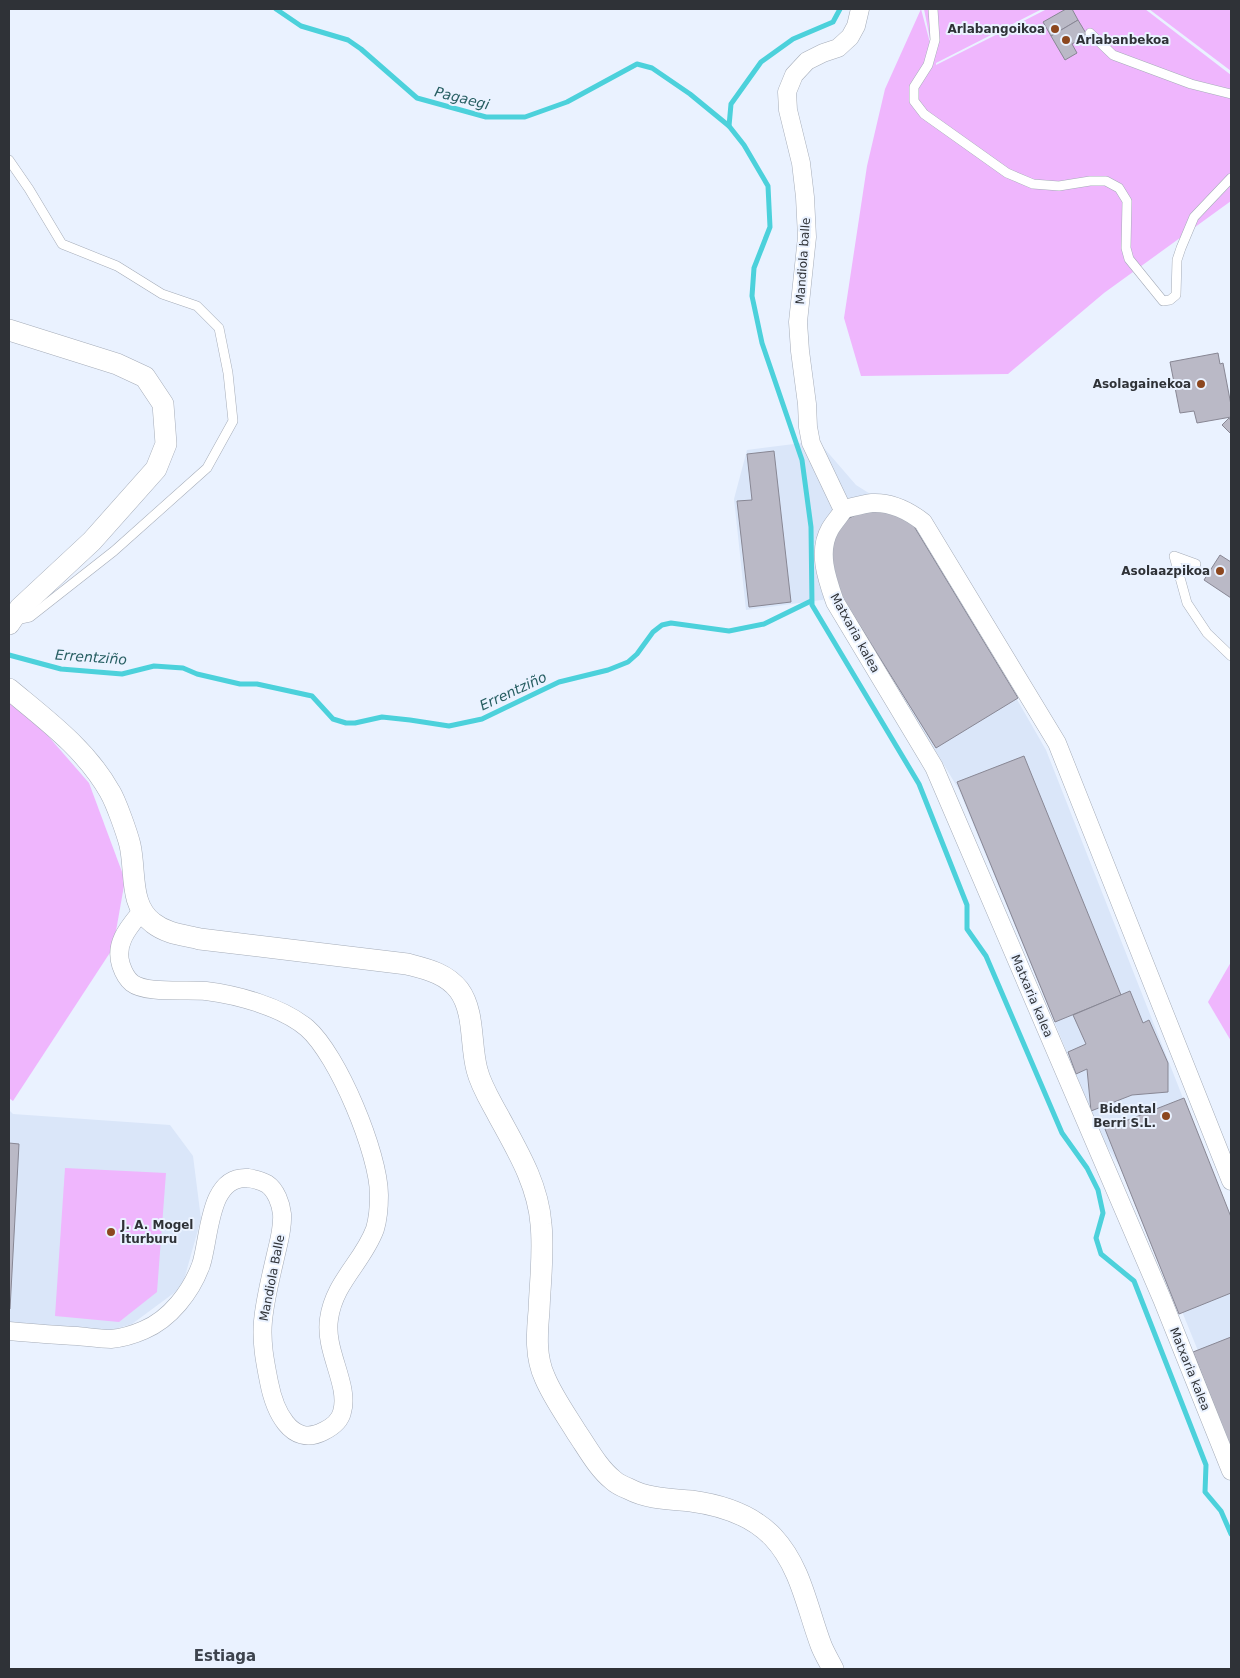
<svg xmlns="http://www.w3.org/2000/svg" width="1240" height="1678" viewBox="0 0 1240 1678" font-family="'DejaVu Sans',sans-serif">
<style>
.built{fill:#dae6f9}
.green{fill:#efb6fd}
.lines{fill:none;stroke-linecap:round;stroke-linejoin:round}
.stream{stroke:#4cd1db;stroke-width:5}
.building{fill:#bab9c6;stroke:#888794}
.service-casing{stroke:#a5acb8;stroke-width:10}
.minor-casing{stroke:#a5acb8;stroke-width:19}
.tertiary-casing{stroke:#a5acb8;stroke-width:22}
.service{stroke:#fff;stroke-width:9}
.minor{stroke:#fff;stroke-width:18}
.tertiary{stroke:#fff;stroke-width:21}
.poi-dot{fill:#8c471f;stroke:#eaf2ff;stroke-width:2}
.labels{text-anchor:middle;dominant-baseline:central;stroke-width:4;stroke-linejoin:round;paint-order:stroke}
.poi-label{font-size:12px;font-weight:bold;fill:#2f3237;stroke:#eaf2ff;text-anchor:end}
.street-label{font-size:12px;fill:#2f3237;stroke:#eaf2ff}
.water-label{font-size:14px;font-style:italic;fill:#275e62;stroke:#eaf2ff}
.quarter-label{font-size:15px;font-weight:bold;fill:#3d434d;stroke:#eaf2ff}
</style>
<rect width="100%" height="100%" fill="#eaf2ff"/>
<g class="built">
<path d="M818,441l38,44 59,37 131,228 185,470v212l-102,-251 -26,-41 -144,-350 -115,-193 -98,13 -12,-111 13,-49z"/>
<path d="M9,1110l4,4 157,11 23,31 8,63 -19,68 -50,37 -20,6 -103,-7z"/>
</g>
<g class="green">
<path d="M921,9l12,45 -9,-45h118l-106,54v2l111,-56h98l86,66v126l-127,92 -96,81 -147,2 -17,-58 23,-152 18,-77z"/>
<path d="M1149,9h82v63v-1z"/>
<path d="M9,691l80,92 36,97 -12,68 -100,153 -4,-3z"/>
<path d="M1231,962v79l-23,-39z"/>
<path d="M65,1168l101,5 -9,119 -38,30 -64,-6z"/>
</g>
<g class="lines">
<g class="stream">
<path d="M276,9l25,17 47,14 13,9 56,49 69,19h39l42,-15 70,-38 15,4 38,26 39,32"/>
<path d="M840,9l-7,13 -40,17 -32,23 -30,42 -2,22 15,19 24,41 2,41 -16,41 -2,28 10,47 40,117 9,67 1,78 107,179 48,121v24l19,27 76,177 25,35 11,22 5,23 -7,25 5,16 33,27 72,184 -1,27 16,19 10,23"/>
<path d="M9,655l52,14 61,5 32,-8 29,2 14,6 43,10h17l55,12 21,23 13,4h9l27,-6 28,3 39,6 33,-7 77,-37 49,-12 20,-8 9,-8 16,-22 9,-7 9,-2 58,8 35,-7 47,-23"/>
</g>
</g>
<g class="building">
<path d="M1066,9h6l6,11 -27,16 -8,-14z"/>
<path d="M1078,20l9,15 -15,9 5,9 -12,7 -14,-24z"/>
<path d="M1218,353l2,11 3,-1 8,42v12l-34,6 -3,-12 -14,2 -10,-51z"/>
<path d="M1229,418l2,3v13l-9,-9z"/>
<path d="M774,451l17,151 -42,5 -12,-106 15,-1 -5,-46z"/>
<path d="M876,508l25,6 11,9 106,175 -82,50 -96,-154 -12,-36 11,-30 7,-8 9,-5z"/>
<path d="M1220,555l11,7v36l-27,-18z"/>
<path d="M1024,756l97,239 -66,27 -98,-240z"/>
<path d="M1130,991l13,32 6,-3 19,43v29l-36,3 -41,16 -4,-42 -11,5 -8,-22 18,-8 -13,-29z"/>
<path d="M1184,1098l47,119v76l-52,21 -74,-185z"/>
<path d="M9,1143l10,1 -9,165h-1z"/>
<path d="M1231,1337v112l-38,-97z"/>
</g>
<g class="lines">
<g class="service-casing">
<g id="service">
<path d="M933,9l2,31 -7,25 -14,22v14l10,13 83,59 26,11 26,2 31,-5h16l13,7 8,13 -1,47 3,11 34,42 7,-1 6,-5 1,-35 4,-12 13,-31 37,-39"/>
<path d="M1090,33l23,22 78,29 40,10"/>
<path d="M9,160l20,29 33,55 55,22 45,28 35,12 22,22 9,45 5,48 -26,47 -93,83 -84,66 -14,3"/>
<path d="M1196,564l-22,-8 13,47 20,30 24,23"/>
</g>
</g>
<g class="minor-casing">
<g id="minor">
<path d="M844,509l-4,-5 -29,-61 -3,-16 -1,-23 -7,-53 -2,-29 9,-85 -2,-40 -4,-34 -13,-53 -1,-18 7,-17 13,-14 16,-8 15,-5 12,-11 6,-11 4,-17"/>
<path d="M1231,1181l-174,-438 -134,-221c-14,-11 -32,-20 -51,-19 -9,1 -19,4 -28,6 -4,7 -10,13 -14,20 -13,23 -3,50 5,73l99,165 228,532 69,172"/>
<path d="M9,1331c22,2 45,4 68,5 11,1 23,3 34,3 10,-1 24,-5 33,-9 26,-11 47,-38 57,-65 9,-27 7,-90 47,-87 6,1 14,3 19,6 9,6 14,20 15,30 1,14 -3,27 -6,40 -5,22 -11,45 -13,67 -2,21 2,41 6,61 5,26 21,67 55,49 8,-4 16,-10 18,-19 8,-27 -18,-61 -13,-93 5,-37 34,-57 46,-90 3,-10 4,-24 4,-34 0,-41 -41,-140 -72,-167 -25,-21 -69,-33 -101,-37 -19,-2 -60,3 -74,-8 -5,-4 -9,-12 -11,-18 -7,-22 8,-38 21,-54"/>
</g>
</g>
<g class="tertiary-casing">
<g id="tertiary">
<path d="M9,330l108,34 28,13 18,27 3,40 -10,25 -64,72 -72,67 -11,16"/>
<path d="M9,689c36,30 77,60 101,103 6,10 17,41 20,53 6,27 -1,60 23,78 14,11 31,12 47,16l207,25c19,5 39,9 52,26 16,22 11,54 18,80 4,16 13,30 21,45 19,35 40,69 43,109 3,29 -1,58 -2,87 -2,22 -4,46 6,67 8,19 21,37 32,55 11,16 21,35 36,47 4,4 11,7 16,9 19,10 41,10 62,12 30,4 61,14 82,36 28,30 34,71 48,108 3,8 8,16 12,24"/>
</g>
</g>
<use href="#service" class="service"/>
<use href="#minor" class="minor"/>
<use href="#tertiary" class="tertiary"/>
</g>
<g class="poi-dot">
<circle cx="1055" cy="29" r="5"/>
<circle cx="1066" cy="40" r="5"/>
<circle cx="1201" cy="384" r="5"/>
<circle cx="1220" cy="571" r="5"/>
<circle cx="1166" cy="1116" r="5"/>
<circle cx="111" cy="1232" r="5"/>
</g>
<g class="labels">
<g class="poi-label">
<text x="1045" y="29">Arlabangoikoa</text>
<text x="1076" y="40" text-anchor="start">Arlabanbekoa</text>
<text x="1191" y="384">Asolagainekoa</text>
<text x="1210" y="571">Asolaazpikoa</text>
<text x="1156" y="1109">Bidental<tspan x="1156" dy="14">Berri S.L.</tspan></text>
<text x="121" y="1225" text-anchor="start">J. A. Mogel<tspan x="121" dy="14">Iturburu</tspan></text>
</g>
<g class="street-label">
<text transform="translate(803 261) rotate(-86)">Mandiola balle</text>
<text transform="translate(855 633) rotate(61)">Matxaria kalea</text>
<text transform="translate(1032 996) rotate(67)">Matxaria kalea</text>
<text transform="translate(272 1278) rotate(-79)">Mandiola Balle</text>
<text transform="translate(1190 1369) rotate(68)">Matxaria kalea</text>
</g>
<g class="water-label">
<text transform="translate(462 98) rotate(14)">Pagaegi</text>
<text transform="translate(91 657) rotate(4)">Errentziño</text>
<text transform="translate(513 691) rotate(-25)">Errentziño</text>
</g>
<g class="quarter-label">
<text x="225" y="1656">Estiaga</text>
</g>
</g>
<rect width="1240" height="1678" fill="none" stroke="#2f3237" stroke-width="20"/>
</svg>
